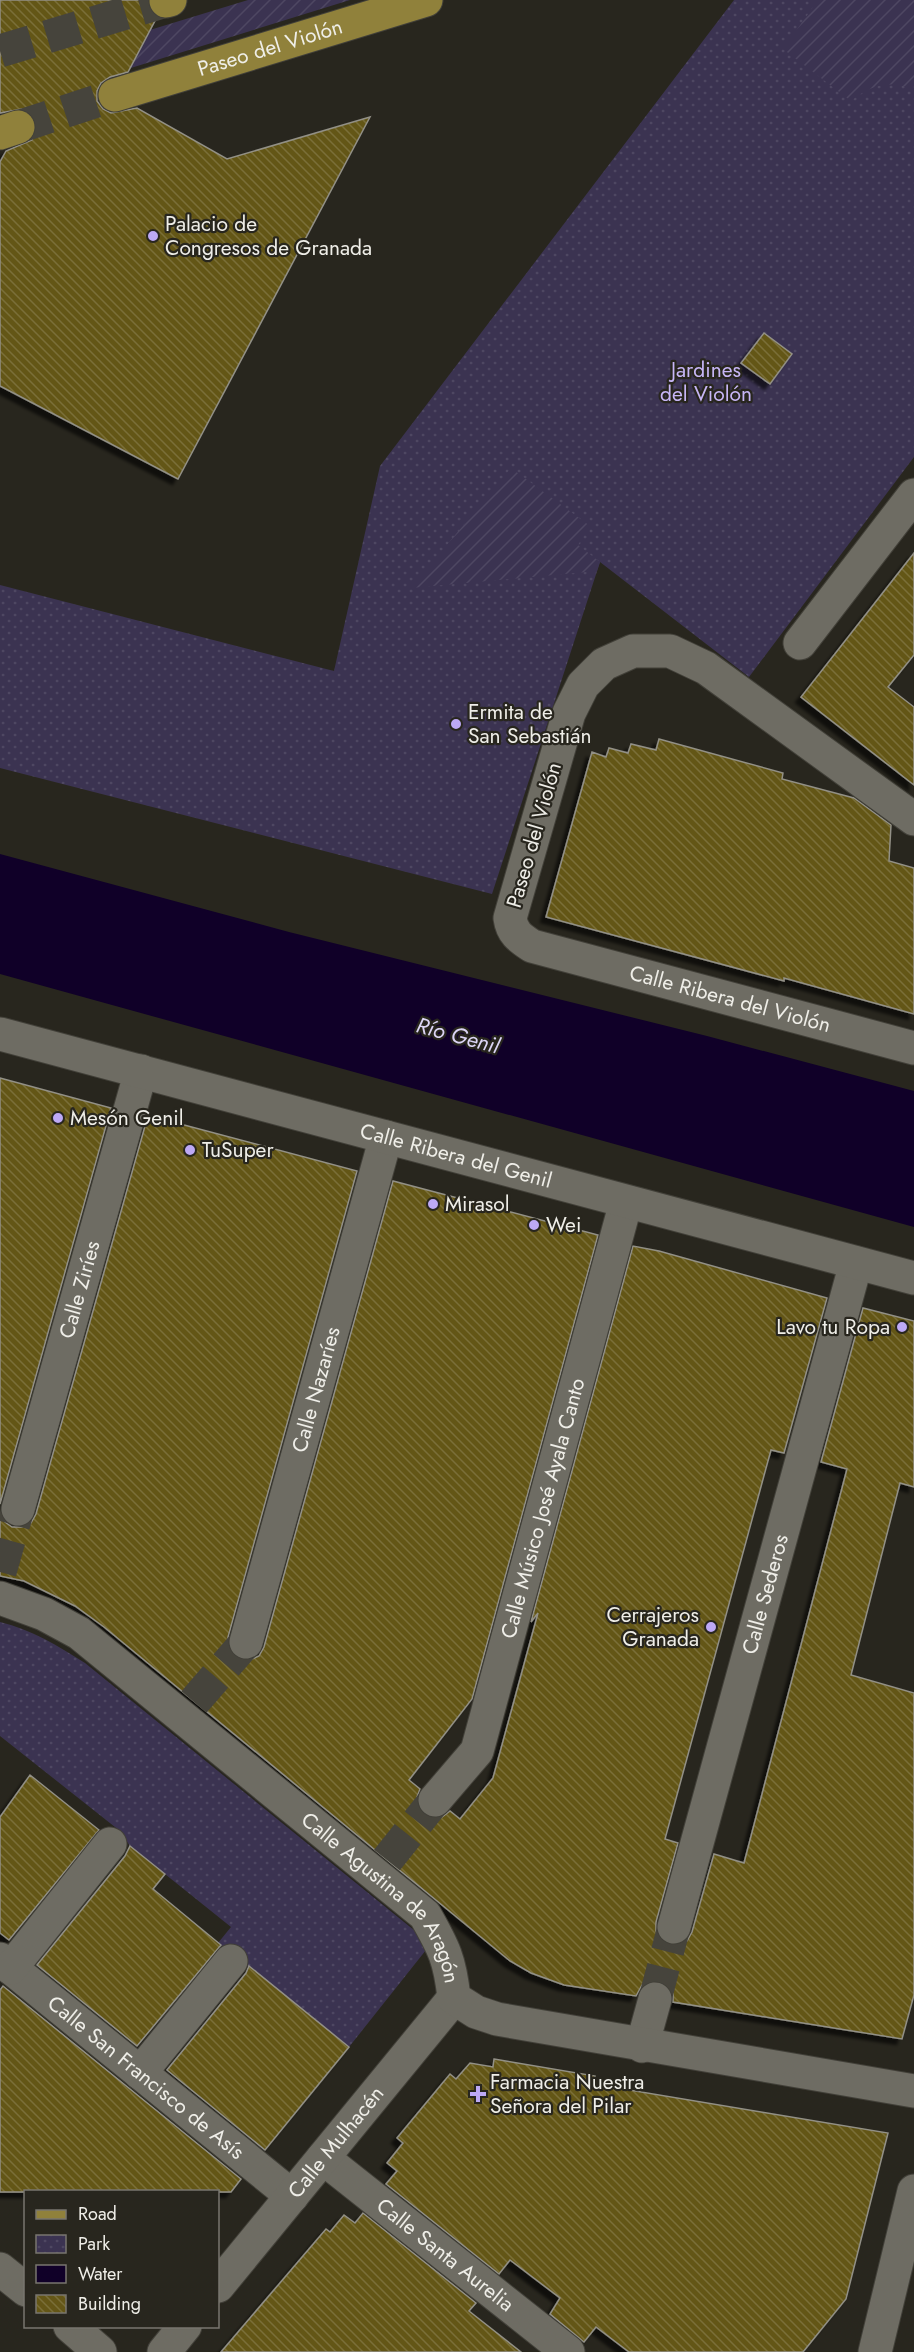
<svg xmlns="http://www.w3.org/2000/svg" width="914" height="2352" viewBox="0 0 914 2352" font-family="Jost,sans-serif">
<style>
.park{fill:url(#park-dots)}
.garden{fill:url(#garden-furrows)}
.water{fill:#100028}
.building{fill:url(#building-back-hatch);stroke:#929086;stroke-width:1.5;filter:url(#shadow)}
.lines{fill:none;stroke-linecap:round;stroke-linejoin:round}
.minor-tunnel{stroke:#46443c;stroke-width:33;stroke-dasharray:33 16;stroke-linecap:butt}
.primary-tunnel{stroke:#46443c;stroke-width:33;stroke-dasharray:33 16;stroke-linecap:butt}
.pedestrian-casing{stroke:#424039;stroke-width:35}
.minor-casing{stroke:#424039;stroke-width:35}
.tertiary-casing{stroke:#424039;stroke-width:35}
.secondary-casing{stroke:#424039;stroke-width:35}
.primary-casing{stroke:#424039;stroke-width:35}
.pedestrian{stroke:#6e6c63;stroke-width:33}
.minor{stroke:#6e6c63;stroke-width:33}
.tertiary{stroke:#6e6c63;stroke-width:33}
.secondary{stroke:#6e6c63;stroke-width:33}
.primary{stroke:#90813b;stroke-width:33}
.poi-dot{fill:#bda9f5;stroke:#28261e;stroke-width:2}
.labels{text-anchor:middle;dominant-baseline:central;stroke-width:4.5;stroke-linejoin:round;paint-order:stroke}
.street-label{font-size:21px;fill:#efeee8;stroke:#28261e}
.poi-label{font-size:21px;fill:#efeee8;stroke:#28261e;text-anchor:start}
.park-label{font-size:21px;fill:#c7b6f6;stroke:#28261e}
.water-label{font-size:22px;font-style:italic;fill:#dcd5f5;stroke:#28261e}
</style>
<defs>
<pattern id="park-dots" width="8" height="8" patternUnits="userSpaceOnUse" patternTransform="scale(1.5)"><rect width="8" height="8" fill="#3b3351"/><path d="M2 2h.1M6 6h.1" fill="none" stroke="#4e4762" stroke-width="1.8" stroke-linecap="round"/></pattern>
<pattern id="garden-furrows" width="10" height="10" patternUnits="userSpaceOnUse" patternTransform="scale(1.5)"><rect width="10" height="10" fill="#3b3351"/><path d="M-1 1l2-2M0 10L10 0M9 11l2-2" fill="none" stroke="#4e4762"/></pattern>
<pattern id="building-back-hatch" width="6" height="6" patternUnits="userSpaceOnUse" patternTransform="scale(1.5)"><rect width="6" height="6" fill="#645617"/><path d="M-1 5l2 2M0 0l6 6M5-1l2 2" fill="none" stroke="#7a6f39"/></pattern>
<filter id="shadow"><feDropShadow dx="-5.5" dy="5.5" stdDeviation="1.5" flood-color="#0009"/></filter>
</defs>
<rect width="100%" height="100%" fill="#28261e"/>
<g class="park">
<path d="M734,0h180v457l-165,220 -149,-115 -108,332 -492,-126v-183l334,86 46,-205z"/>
<path d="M0,1622c32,8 57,23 85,41l335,272 6,15 -77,97 -131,-104 13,-16 -101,-81 -10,-15 -120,-95z"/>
</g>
<g class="garden">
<path d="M248,0h102l-245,76 -37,-21z"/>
<path d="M818,0h96v83l-4,5c-22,-8 -41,-2 -59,13l-68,-52z"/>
<path d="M511,468l79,58 -12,19 22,17 -3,9 -186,17z"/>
</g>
<path class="water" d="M0,854l289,78 418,104 207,55v136l-914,-253z"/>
<g class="building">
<path d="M0,0h148v6l4,8 5,3 -29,55 -18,5 -9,6 -4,8v10l6,8 8,4 26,-5 90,51 143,-42 -192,362 -178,-93v-224l6,-11 26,-11 4,-10v-9l-6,-8 -8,-4 -22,4z"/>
<path d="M764,333l28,21 -22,30 -29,-21z"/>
<path d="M914,553v102l-26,32 26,20v78l-113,-88z"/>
<path d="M659,739l124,34 -1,6 72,19 37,27 -2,36 25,7v146l-130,-36v3l-238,-64 46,-165 14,5 3,-9 19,5 3,-9 25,6z"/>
<path d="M0,1078l111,30 -111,396z"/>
<path d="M154,1117l203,54 -129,466v9l4,9 10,5h8l9,-4 5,-9 129,-466 205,54 -126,464 -63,81 11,9 -3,8 1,10 4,7 9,4 11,-1 8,-6 10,8 33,-41 45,-165 -7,9 102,-376 26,5 168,47 -43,155 -13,-3 -106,389 13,4 -22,79v9l5,10 9,4h8l9,-4 5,-9 22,-78 30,9 103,-394 -26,-7 42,-154 51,13v166l-14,-4 -49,192 63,18v302l-12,44 -229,-37v-8l-4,-8 -10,-5h-9l-8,4 -6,11 -72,-11 -33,-12 -21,-12 -406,-334 -29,-21 -51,-25 -24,-5v-62l5,8 7,5h10l9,-4 5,-9 111,-395 6,1z"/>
<path d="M30,1775l69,55 -90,110 -9,-7v-116z"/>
<path d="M130,1846l35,28 -12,15 68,56 -84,101 -100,-81 88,-109z"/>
<path d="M249,1966l100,81 -84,103 -98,-80 79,-97z"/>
<path d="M3,1986l238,193 -10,13h-231v-202z"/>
<path d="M494,2059l101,17 -2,8 295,49 -42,166 -43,53h-174l-33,-25 -12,15 -34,-28 10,-16 -50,-38 -11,14 -113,-90 11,-13 -10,-8 16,-20 -6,-5 53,-64 6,5 14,-16 23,4z"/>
<path d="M363,2213l113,90 -7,8 52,41h-300l105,-123 4,3 14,-17 11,8z"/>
</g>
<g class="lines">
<g class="minor-tunnel">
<path d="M0,1572l18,-63"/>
<path d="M194,1702l52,-60"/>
<path d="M387,1860l48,-60"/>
<path d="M655,1999l19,-72"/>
</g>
<g class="primary-tunnel">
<path d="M0,51l166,-50"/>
<path d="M18,127l97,-32"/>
</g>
<g class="pedestrian-casing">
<g id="pedestrian">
<path d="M800,643l114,-148"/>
<path id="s1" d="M0,1959l292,237"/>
<path d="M11,1968l99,-124"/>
<path d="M140,2073l91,-112"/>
</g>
</g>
<g class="minor-casing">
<g id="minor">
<path id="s2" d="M914,819l-208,-151 -36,-17h-37l-29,13 -21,21 -14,28 -59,205c2,15 10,20 22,28l382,102"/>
<path id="s3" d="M18,1509l123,-438"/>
<path id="s4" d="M246,1642l140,-505"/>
<path id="s5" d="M435,1800l42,-49 149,-549"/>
<path id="s6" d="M674,1927l182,-664"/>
<path d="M642,2046l13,-47"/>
<path id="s7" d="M323,2158l245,194"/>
</g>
</g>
<g class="tertiary-casing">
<g id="tertiary">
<path id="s8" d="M0,1034l914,244"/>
<path d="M0,2269l26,21"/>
<path id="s9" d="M218,2286l236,-288"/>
<path d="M70,2326l30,26"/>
<path d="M164,2352l21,-26"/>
<path d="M875,2352l39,-161"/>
</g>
</g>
<g class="secondary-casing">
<g id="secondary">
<path id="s10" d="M0,1598l44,16 35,19 346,282c19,33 25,45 29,83l22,14 21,7 417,72"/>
</g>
</g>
<g class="primary-casing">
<g id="primary">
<path d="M166,1l4,-1"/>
<path id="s11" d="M115,95l311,-95"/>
<path d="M0,133l18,-6"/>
</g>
</g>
<use href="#pedestrian" class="pedestrian"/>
<use href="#minor" class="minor"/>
<use href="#tertiary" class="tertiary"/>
<use href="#secondary" class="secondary"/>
<use href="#primary" class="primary"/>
</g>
<g class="poi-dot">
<circle cx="153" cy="236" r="6"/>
<circle cx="456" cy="724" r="6"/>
<circle cx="58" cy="1118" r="6"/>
<circle cx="190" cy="1150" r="6"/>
<circle cx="433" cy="1204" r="6"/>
<circle cx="534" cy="1225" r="6"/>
<circle cx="902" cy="1327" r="6"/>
<circle cx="711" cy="1627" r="6"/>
<path d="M475 2085h6v6h6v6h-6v6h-6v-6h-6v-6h6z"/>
</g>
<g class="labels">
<g class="street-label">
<text stroke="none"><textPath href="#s11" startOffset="162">Paseo del Violón</textPath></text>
<text transform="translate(534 835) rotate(-74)">Paseo del Violón</text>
<text stroke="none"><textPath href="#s2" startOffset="882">Calle Ribera del Violón</textPath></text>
<text stroke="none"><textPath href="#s8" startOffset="472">Calle Ribera del Genil</textPath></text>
<text stroke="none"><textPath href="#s3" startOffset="228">Calle Ziríes</textPath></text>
<text stroke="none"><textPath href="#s4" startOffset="262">Calle Nazaríes</textPath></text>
<text stroke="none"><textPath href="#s5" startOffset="316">Calle Músico José Ayala Canto</textPath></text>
<text stroke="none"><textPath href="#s6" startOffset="345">Calle Sederos</textPath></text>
<text stroke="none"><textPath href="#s10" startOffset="492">Calle Agustina de Aragón</textPath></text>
<text stroke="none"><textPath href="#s1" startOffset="188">Calle San Francisco de Asís</textPath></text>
<text stroke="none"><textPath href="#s9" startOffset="186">Calle Mulhacén</textPath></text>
<text stroke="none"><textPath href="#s7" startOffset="156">Calle Santa Aurelia</textPath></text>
</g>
<g class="poi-label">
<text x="165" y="224">Palacio de<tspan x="165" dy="24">Congresos de Granada</tspan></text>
<text x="468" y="712">Ermita de<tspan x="468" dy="24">San Sebastián</tspan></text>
<text x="70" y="1118">Mesón Genil</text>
<text x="202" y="1150">TuSuper</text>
<text x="445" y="1204">Mirasol</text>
<text x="546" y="1225">Wei</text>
<text x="890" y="1327" text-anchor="end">Lavo tu Ropa</text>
<text x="699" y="1615" text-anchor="end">Cerrajeros<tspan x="699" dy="24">Granada</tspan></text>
<text x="490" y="2082">Farmacia Nuestra<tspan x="490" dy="24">Señora del Pilar</tspan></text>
</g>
<g class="park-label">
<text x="706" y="370">Jardines<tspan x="706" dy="24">del Violón</tspan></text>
</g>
<g class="water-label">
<text transform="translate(458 1035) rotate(15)">Río Genil</text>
</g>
</g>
<rect x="24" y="2190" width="195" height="138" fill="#28261e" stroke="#78766f" stroke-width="1.5"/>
<rect x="36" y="2210" width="30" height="9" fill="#90813b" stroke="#78766f" stroke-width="1.5"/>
<text x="78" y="2220" font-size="18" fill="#efeee8">Road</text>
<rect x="36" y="2235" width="30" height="18" fill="url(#park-dots)" stroke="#78766f" stroke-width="1.5"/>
<text x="78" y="2250" font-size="18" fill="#efeee8">Park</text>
<rect x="36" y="2265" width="30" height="18" fill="#100028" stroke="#78766f" stroke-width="1.5"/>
<text x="78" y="2280" font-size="18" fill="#efeee8">Water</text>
<rect x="36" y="2295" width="30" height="18" fill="url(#building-back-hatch)" stroke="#78766f" stroke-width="1.5"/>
<text x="78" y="2310" font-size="18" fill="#efeee8">Building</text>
</svg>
